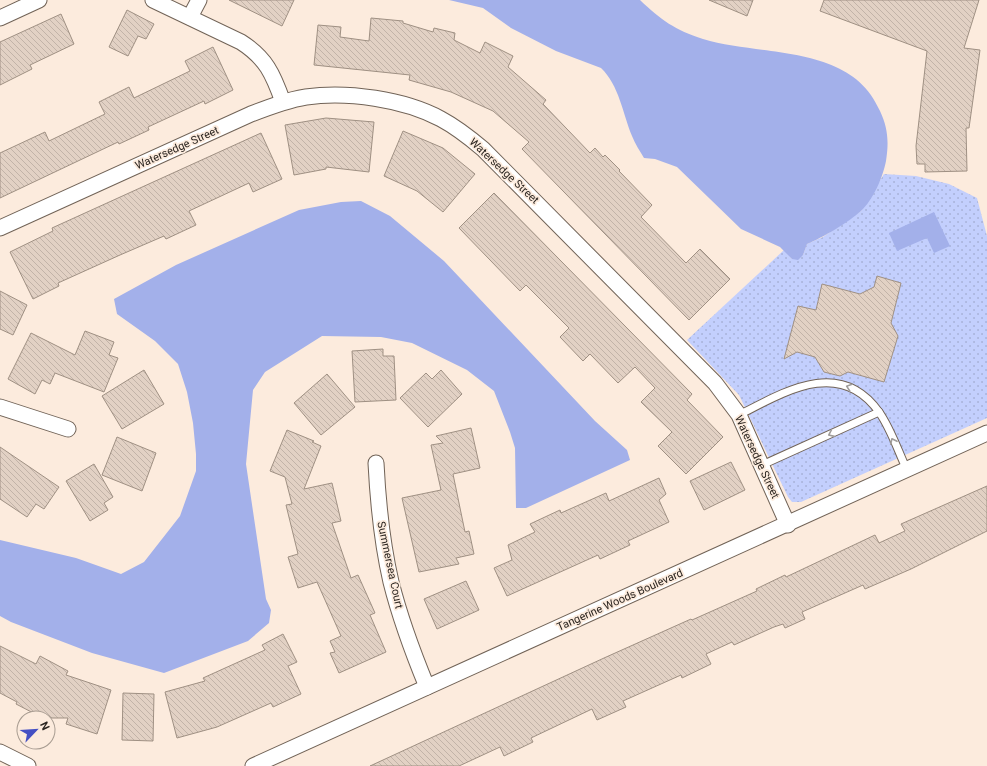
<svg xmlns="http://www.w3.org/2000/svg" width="987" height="766" viewBox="0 0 987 766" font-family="Roboto,sans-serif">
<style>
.park{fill:url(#park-dots)}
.water{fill:#a3b0ea}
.building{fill:url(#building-back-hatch);stroke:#9f9083}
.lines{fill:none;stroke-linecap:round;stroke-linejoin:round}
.lane-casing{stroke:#716357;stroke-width:9}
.street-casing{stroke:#716357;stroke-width:17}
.lane{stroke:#fff;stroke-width:7}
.street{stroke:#fff;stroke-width:15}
.oneway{stroke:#a09d9b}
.labels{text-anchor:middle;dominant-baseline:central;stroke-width:3.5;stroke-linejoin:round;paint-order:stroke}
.street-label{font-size:11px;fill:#2b2520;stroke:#fcebdd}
</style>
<defs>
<pattern id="park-dots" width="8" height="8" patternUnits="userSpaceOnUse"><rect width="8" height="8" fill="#c3cffd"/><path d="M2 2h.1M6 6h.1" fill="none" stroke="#a8b2d9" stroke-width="1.8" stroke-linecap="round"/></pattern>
<pattern id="building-back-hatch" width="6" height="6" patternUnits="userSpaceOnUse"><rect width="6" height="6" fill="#e2d1c4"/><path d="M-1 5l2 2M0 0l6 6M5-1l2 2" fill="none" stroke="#c2b3a8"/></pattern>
</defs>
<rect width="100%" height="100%" fill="#fcebdd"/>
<path class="park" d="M884,174l32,2 33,8 28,14 10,38v182l-186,84h-9l-4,-5 -49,-102 -52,-55 97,-90 8,9 11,-4 4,-11 16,-7 38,-26z"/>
<g class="water">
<path d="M449,0h191c21,20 35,30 63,39 59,18 148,4 177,72 8,17 9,31 6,50 -3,16 -13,39 -25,50 -12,11 -39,27 -54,33l-4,11 -5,5 -6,-1 -12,-12 -39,-18 -64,-62 -22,-8 -11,-1c-4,-7 -9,-14 -12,-22 -9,-22 -13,-51 -31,-68l-45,-17 -45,-23 -28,-20z"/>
<path d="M361,201l29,15 54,45 151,160 32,29 3,10 -104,48h-10l-1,-60 -5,-16 -16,-41 -27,-21 -55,-27 -31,-6 -59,-1 -57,36 -12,18 -7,74 20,135 5,11 -2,13 -21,18 -84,32 -72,-20 -81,-31 -11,-6v-76l76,18 45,16 23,-12 36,-46 16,-45v-17l-3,-31 -6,-31 -9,-28 -23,-23 -38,-27 -3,-15 62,-34 123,-55 42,-8z"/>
<path d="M934,212l16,34 -16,7 -7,-15 -30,13 -8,-18z"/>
</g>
<g class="building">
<path d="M229,0h65l-12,26z"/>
<path d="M709,0h44l-6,16z"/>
<path d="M824,0h155l-15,48 16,2 -11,78h-3l1,43 -42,1v-8h-8l-1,-18 11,-95 -107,-40z"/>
<path d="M127,10l27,14 -8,15 -8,-3 -10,20 -19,-9z"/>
<path d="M61,14l13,30 -44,21 2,4 -32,16v-43z"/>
<path d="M371,18l32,3v2l30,9 1,-4 21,5 -1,7 26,13 5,-11 28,14 -5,11 38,33 -3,4 47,49 5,-5 8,9 2,-2 15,15 -1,1 33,34 -11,12 45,46 14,-14 30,30 -41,41 -167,-171 7,-7 -36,-31 -42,-19 -42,-12 1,-5 -96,-10 4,-40 23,2 -1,10 29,4z"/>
<path d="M213,47l20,43 -28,14 -1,-3 -56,26 1,3 -30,14 -1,-2 -118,56v-45l45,-21 4,9 56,-27 -6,-12 30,-15 5,11 56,-27 -5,-10z"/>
<path d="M326,118l48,4 -5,50 -43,-5v2l-32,6 -9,-50z"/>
<path d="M403,131l40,17 32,26 -32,38 -26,-21 -33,-15z"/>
<path d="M261,133l21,46 -29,13 -4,-9 -60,28 7,14 -30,14 -2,-3 -44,19 -62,28 1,3 -26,13 -23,-47 43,-21 -1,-3z"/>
<path d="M494,193l198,201 -5,6 36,37 -37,37 -28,-28 14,-14 -31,-30 14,-14 -20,-21 -17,16 -28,-29 -7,7 -23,-24 9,-9 -43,-43 -6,6 -61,-63z"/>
<path d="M877,276l24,7 -10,40 7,13 -14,46 -36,-10 -8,4 -16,-4 -9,-15 -18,-5 -13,7 14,-53 18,4 6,-26 38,10 14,-7z"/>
<path d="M0,291l27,14 -14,30 -13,-6z"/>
<path d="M85,331l29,11 -5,13 9,3 -14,34 -49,-19 -5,11 -8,-4 -7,14 -27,-15 23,-46 44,22z"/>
<path d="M383,349v7h11l2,44 -41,2 -3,-51z"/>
<path d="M144,370l20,34 -42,25 -20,-33z"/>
<path d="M441,370l21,24 -34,33 -28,-29 26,-25 6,6z"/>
<path d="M327,374l28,33 -34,28 -27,-32z"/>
<path d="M471,428l9,40 -27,6 12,58 4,-1 5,23 -18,4 3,6 -40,8 -17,-74 39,-8 -10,-45 12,-2 -7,-7z"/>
<path d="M287,430l27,11 -2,1 9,4 -17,43 28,-6 9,38 -9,2 19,55 7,-3 17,38 -5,2 16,37 -47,21 -9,-20 5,-1 -5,-11 11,-5 -24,-54 -19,6 -10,-31 10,-3 -12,-49 6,-1 -7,-27 -15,-6z"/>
<path d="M117,437l39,16 -14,38 -40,-16z"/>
<path d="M0,447l59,40 -15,22 -8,-5 -9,13 -27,-18z"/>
<path d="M731,462l14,28 -41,20 -14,-29z"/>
<path d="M94,464l19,33 -9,6 4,7 -18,11 -24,-40z"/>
<path d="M659,478l7,16 -7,6 10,22 -41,19 2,4 -30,14 -2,-4 -91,41 -13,-28 18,-8 -4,-15 27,-13 -5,-8 30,-14 1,3 45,-20 3,8z"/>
<path d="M987,486v45l-76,38 -46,20 -2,-4 -61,27 3,7 -20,9 -2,-4 -9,3 -40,18 -2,-3 -26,12 5,10 -29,14 -1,-3 -58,26 3,6 -29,13 -5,-11 -61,29 2,4 -29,14 -4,-9 -41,19h-89l234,-108 87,-39 1,1 65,-29 -1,-2 29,-14 1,2 89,-42 4,8 26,-12 -4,-7z"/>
<path d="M466,581l13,29 -42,19 -13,-30z"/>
<path d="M283,634l14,28 -9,4 13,28 -28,13 -2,-4 -54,24 -40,11 -12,-46 40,-11 -2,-3 62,-28 -3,-5z"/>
<path d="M0,646l36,18 4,-8 28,15 -2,4 45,15 -14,44 -31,-10 2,-6h-25l-27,-14 1,-2 -17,-9z"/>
<path d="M123,693l31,1 -1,47 -31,-1z"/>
</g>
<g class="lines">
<g class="lane-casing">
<g id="lane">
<path d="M739,415c45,-23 101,-58 140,-3 12,17 19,39 28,58"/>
<path d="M762,465l117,-53"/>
</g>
</g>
<g class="street-casing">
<g id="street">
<path d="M153,0l88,42c25,16 32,32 42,60"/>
<path d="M190,17l9,-17"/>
<path d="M0,18l39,-18"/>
<path d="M0,228l251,-114c18,-7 36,-14 55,-17 41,-6 98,2 135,22 15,8 29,19 42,30l232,234 24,32 49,110"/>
<path d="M0,407l68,22"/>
<path d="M376,463c2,40 6,80 15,119 9,36 22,71 36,105"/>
<path d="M0,752l28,14"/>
<path d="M253,766l734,-333"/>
</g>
</g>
<use href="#lane" class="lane"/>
<use href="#street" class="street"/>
</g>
<defs><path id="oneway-chevron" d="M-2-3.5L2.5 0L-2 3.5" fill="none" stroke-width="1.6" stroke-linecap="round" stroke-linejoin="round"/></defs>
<g class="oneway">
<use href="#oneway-chevron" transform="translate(849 387) rotate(-161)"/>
<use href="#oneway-chevron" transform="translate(831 434) rotate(156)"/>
<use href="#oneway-chevron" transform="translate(893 441) rotate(-115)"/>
</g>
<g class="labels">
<g class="street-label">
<text transform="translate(177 148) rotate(-24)">Watersedge Street</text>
<text transform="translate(504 171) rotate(43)">Watersedge Street</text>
<text transform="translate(757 457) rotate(65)">Watersedge Street</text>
<text transform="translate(390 565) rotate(78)">Summersea Court</text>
<text transform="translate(620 600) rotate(-24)">Tangerine Woods Boulevard</text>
</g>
</g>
<g transform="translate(36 730) rotate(65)"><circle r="19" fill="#fcebdd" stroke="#a89c91"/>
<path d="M0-3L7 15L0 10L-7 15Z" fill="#444fc3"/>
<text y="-6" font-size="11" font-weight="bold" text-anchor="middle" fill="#2b2520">N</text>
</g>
</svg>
